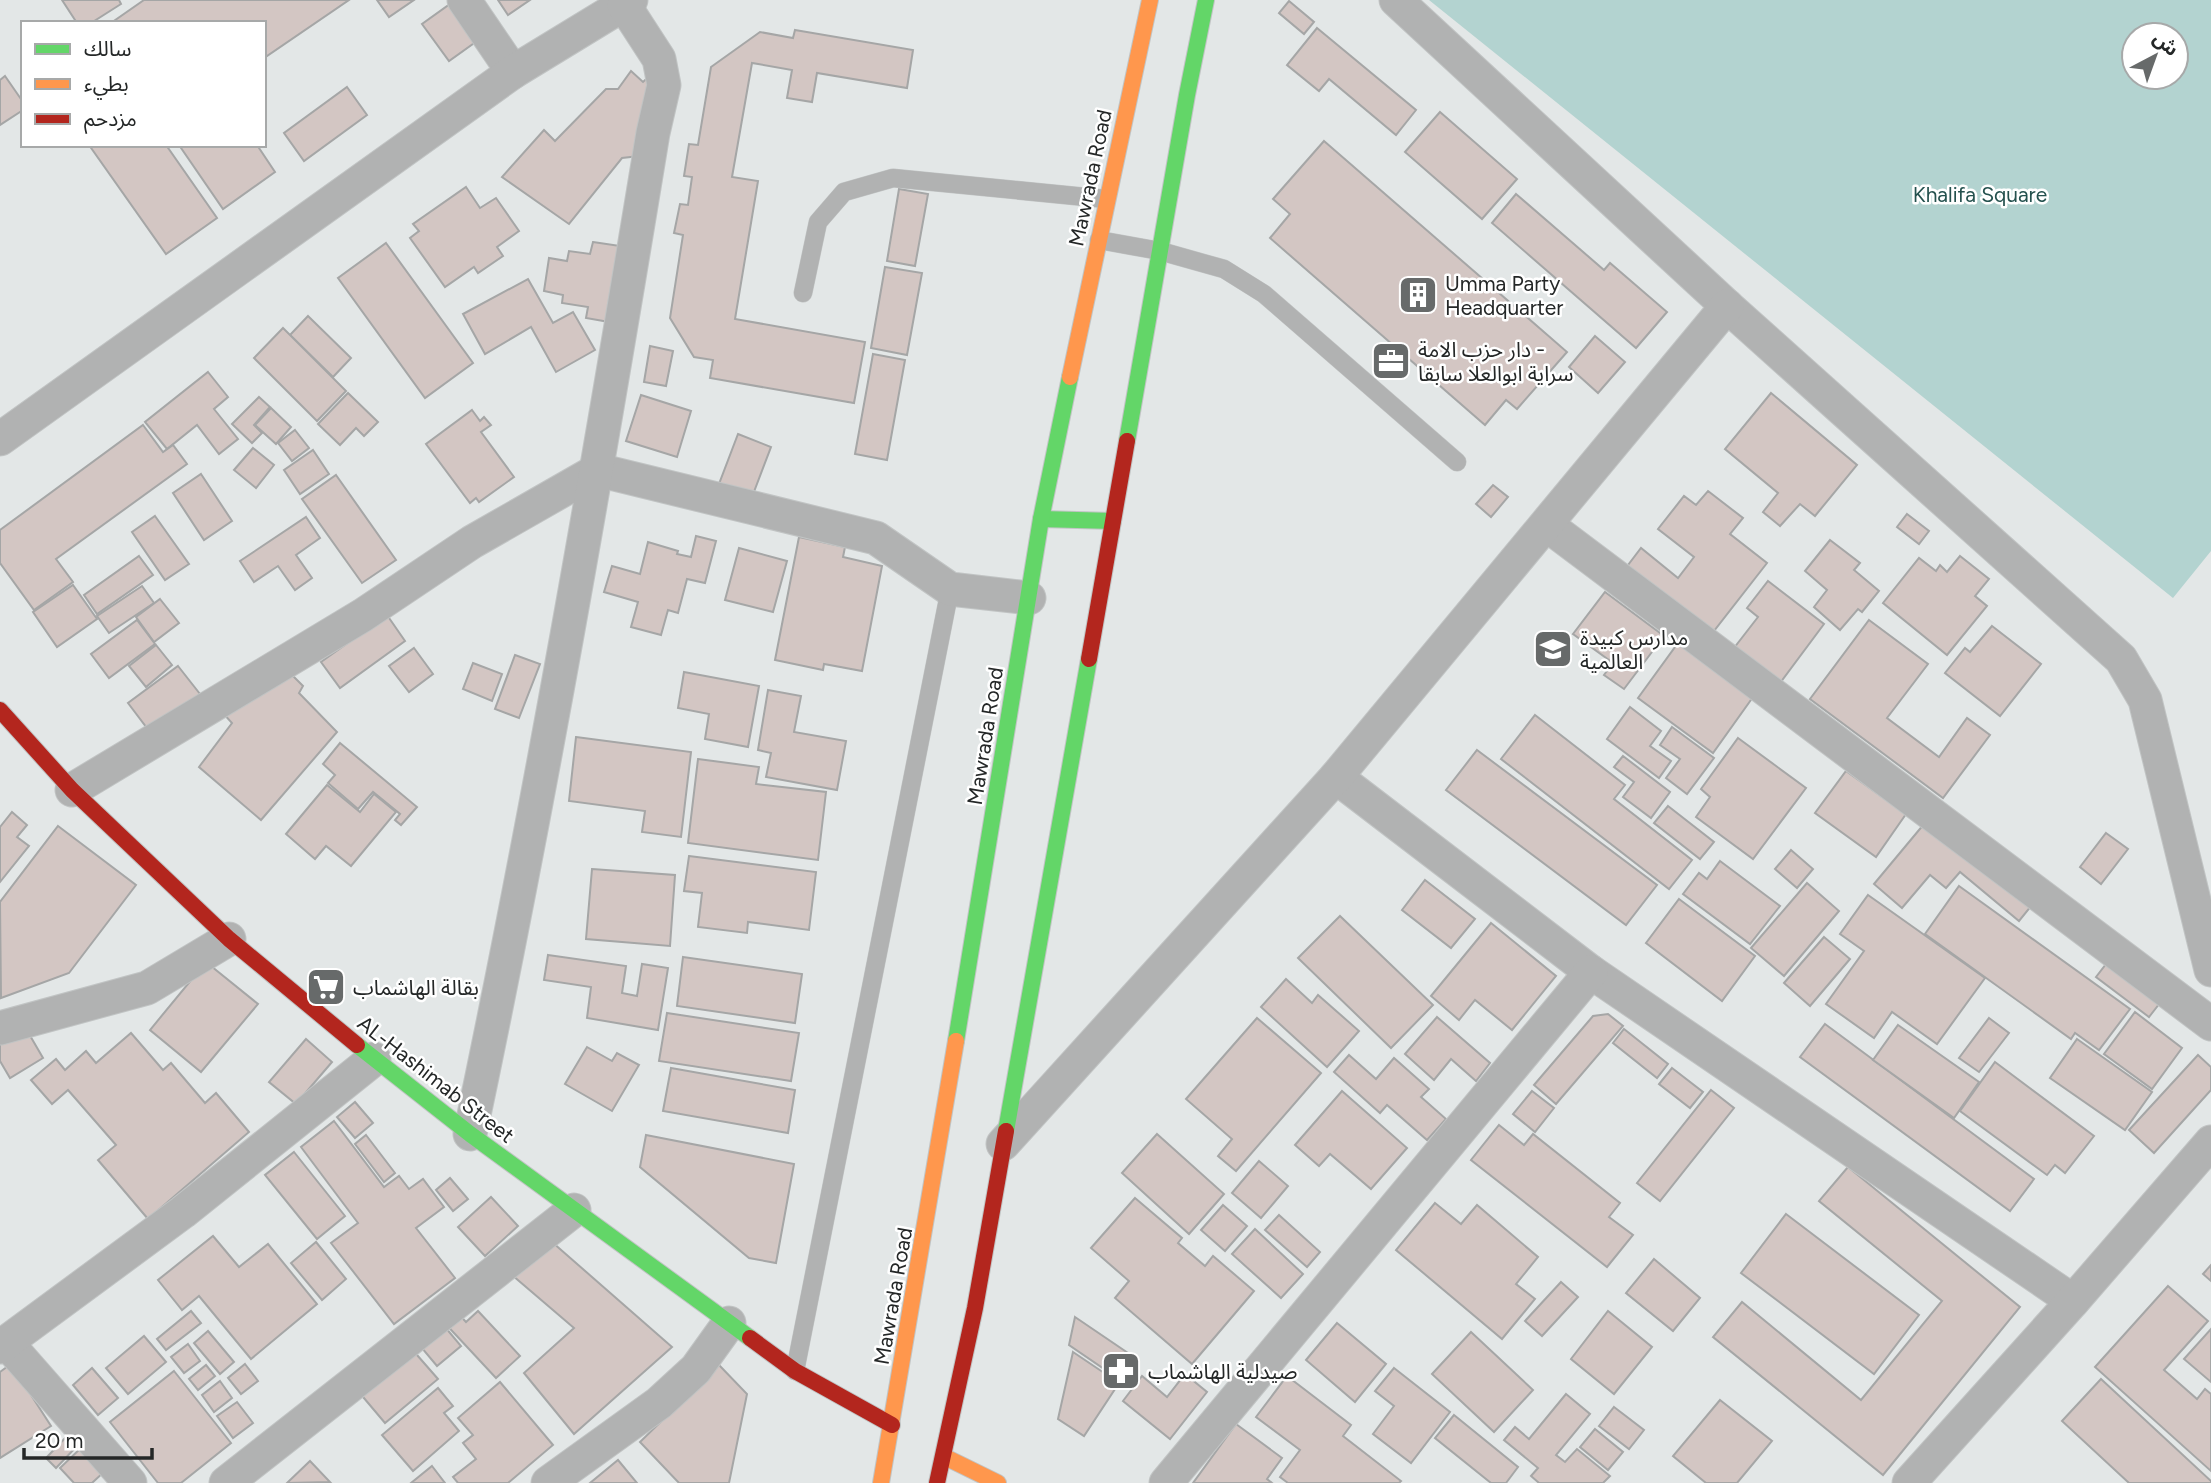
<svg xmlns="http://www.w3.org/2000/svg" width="2211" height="1483" viewBox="0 0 2211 1483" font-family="Figtree,'Noto Sans Arabic',sans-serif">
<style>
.green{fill:#b3d3d0;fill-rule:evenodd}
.building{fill:#d3c6c3;stroke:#a5a6a6;stroke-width:2}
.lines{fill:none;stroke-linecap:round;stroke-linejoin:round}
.lane-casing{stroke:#c1c4c4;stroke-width:19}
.street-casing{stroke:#c1c4c4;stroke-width:35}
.fast-casing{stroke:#c1c4c4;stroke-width:18}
.slow-casing{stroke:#c1c4c4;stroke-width:18}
.jam-casing{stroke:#c1c4c4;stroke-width:18}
.lane{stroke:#b1b2b2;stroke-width:18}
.street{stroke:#b1b2b2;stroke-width:33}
.fast{stroke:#63d668;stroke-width:16}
.slow{stroke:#ff974d;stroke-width:16}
.jam{stroke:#b3261e;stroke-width:16}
.labels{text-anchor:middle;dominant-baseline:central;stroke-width:5;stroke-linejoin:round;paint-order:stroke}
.street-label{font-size:21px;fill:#242727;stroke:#fff}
.park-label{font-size:21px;fill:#24514e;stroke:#fff}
.poi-label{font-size:21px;fill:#242727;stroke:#fff;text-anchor:start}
</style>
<rect width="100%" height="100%" fill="#e3e7e7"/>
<path class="green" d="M1429,0h782v551l-38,47zM2134,35h42v42h-42z"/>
<g class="building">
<path d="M62,0h57l2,4 -30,19h-14z"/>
<path d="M144,0h205l-85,58v-35h-153z"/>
<path d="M377,0h37l-25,17z"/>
<path d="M498,0h32l-22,15z"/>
<path d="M1289,1l25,21 -10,12 -25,-21z"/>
<path d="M450,4l27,37 -28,20 -27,-37z"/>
<path d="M1317,28l99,82 -20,25 -67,-56 -10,12 -32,-26z"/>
<path d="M795,30l118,20 -6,38 -90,-15 -5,29 -25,-4 5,-28 -40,-7 -20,114 26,4 -23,138 130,23 -11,61 -144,-25 3,-18 -19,-3 -24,-39 13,-83 -9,-2 6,-29 8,1 4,-28 -8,-1 5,-32 9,1 13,-78 49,-35 33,6z"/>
<path d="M631,71l12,11 12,-11 -16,85 -17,2 -53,66 -67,-47 42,-47 11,11 51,-52h12z"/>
<path d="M5,76l18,26v8l-23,15v-45z"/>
<path d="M347,87l20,28 -63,46 -20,-28z"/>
<path d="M1440,112l77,67 -35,40 -77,-67z"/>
<path d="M1324,141l243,211 -50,57 -11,-9 -21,25 -215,-187 20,-24 -17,-15z"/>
<path d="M89,145h77l51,73 -51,36z"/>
<path d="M179,145h78l18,27 -52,37z"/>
<path d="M466,187l14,21 16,-10 23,33 -22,16 6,9 -25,17 -4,-6 -29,20 -35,-49 9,-7 -6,-7z"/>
<path d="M899,189l29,5 -13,72 -28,-5z"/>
<path d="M1516,194l88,76 6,-7 57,49 -31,36 -144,-125z"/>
<path d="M593,242l34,5 -12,76 -29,-5 2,-11 -26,-4 1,-8 -19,-4 5,-33 18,3 2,-10 21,3z"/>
<path d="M386,243l87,120 -48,35 -87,-120z"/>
<path d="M885,267l37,6 -15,82 -36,-7z"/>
<path d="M528,279l25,44 20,-11 22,38 -39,22 -25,-45 -46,27 -22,-40z"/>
<path d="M308,316l43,42 -18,19 -43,-42z"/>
<path d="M283,328l63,63 -29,30 -63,-63z"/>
<path d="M1595,336l30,26 -27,31 -29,-26z"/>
<path d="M650,346l23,5 -7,35 -22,-4z"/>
<path d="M873,354l32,6 -18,100 -32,-6z"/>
<path d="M208,372l20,25 -14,12 24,30 -19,15 -22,-29 -30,24 -22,-27z"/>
<path d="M348,393l30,29 -14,14 -8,-8 -16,17 -22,-21z"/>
<path d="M1771,393l86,72 -42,51 -15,-12 -20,22 -17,-14 15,-19 -53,-44z"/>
<path d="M641,395l50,16 -14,46 -51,-16z"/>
<path d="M259,397l11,10 -16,18 8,8 -10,10 -20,-19z"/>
<path d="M271,408l20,19 -15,17 -21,-19z"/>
<path d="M472,410l8,11 4,-4 7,8 -10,7 33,45 -35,25 -3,-4 -6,5 -44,-59z"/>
<path d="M143,425l20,27 10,-7 14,19 -131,95 17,23 -39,28 -34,-47v-33z"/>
<path d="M295,430l14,18 -17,13 -14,-18z"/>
<path d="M738,434l33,13 -19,50 -33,-13z"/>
<path d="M253,448l21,17 -18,23 -22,-18z"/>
<path d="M313,450l16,24 -29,20 -16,-24z"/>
<path d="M201,474l31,47 -28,19 -31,-47z"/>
<path d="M336,475l60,85 -34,23 -60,-84z"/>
<path d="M1493,485l15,12 -17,20 -15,-13z"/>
<path d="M1708,491l35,27 -13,16 37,29 -57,73 -85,-67 16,-21 37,30 16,-21 -36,-28 26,-33 12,9z"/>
<path d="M1907,514l22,17 -10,13 -22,-17z"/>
<path d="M155,516l34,48 -24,16 -33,-48z"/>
<path d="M306,517l14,21 -24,17 16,23 -17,12 -17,-24 -24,16 -14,-21z"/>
<path d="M696,536l20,5 -11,42 -18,-4 -9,34 -10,-3 -7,25 -30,-8 7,-25 -34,-10 8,-26 28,8 8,-32 30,9 -1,3 14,3z"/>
<path d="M799,537l46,10 -2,10 39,9 -20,105 -38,-7 -1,6 -48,-10z"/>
<path d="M1830,540l30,23 -6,7 25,21 -17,21 -4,-3 -18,21 -26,-23 13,-17 -22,-19z"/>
<path d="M739,548l48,13 -14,51 -48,-12z"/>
<path d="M139,556l14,19 -56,39 -13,-19z"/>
<path d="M1960,556l29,23 -14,17 12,10 -40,49 -64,-52 36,-45 17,13 4,-6 7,7z"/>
<path d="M1768,581l56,43 -44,59 -46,-35 24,-31 -11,-9z"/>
<path d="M73,585l24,34 -40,28 -24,-35z"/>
<path d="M142,586l12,17 -45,30 -12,-17z"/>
<path d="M1605,592l59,44 -40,53 -20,-14 9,-12 -40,-29z"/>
<path d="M160,599l19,24 -25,19 -18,-25z"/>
<path d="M387,615l18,26 -65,47 -19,-26z"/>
<path d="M137,620l18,24 -46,34 -18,-24z"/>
<path d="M1869,620l59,44 -41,54 52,39 28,-39 23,17 -47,63 -133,-99z"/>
<path d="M1992,626l49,38 -41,52 -55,-43 20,-25 5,4z"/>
<path d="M1678,643l75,54 -40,56 -75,-55z"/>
<path d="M156,645l16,20 -26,22 -17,-21z"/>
<path d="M414,648l19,26 -24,18 -20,-26z"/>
<path d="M515,655l25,9 -21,54 -24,-9z"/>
<path d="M473,663l29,11 -10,27 -29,-12z"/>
<path d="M178,666l22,28 -50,38 -22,-29z"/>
<path d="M288,671l15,15 -4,7 38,39 -76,88 -62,-53 33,-44 -10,-11z"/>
<path d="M684,672l75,14 -11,61 -43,-8 4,-25 -31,-6z"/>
<path d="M768,690l33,6 -7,36 52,9 -9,49 -71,-13 5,-24 -13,-3z"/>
<path d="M1630,707l31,24 -11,15 21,15 -12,17 -52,-39z"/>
<path d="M1535,715l90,70 -11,14 78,61 -23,29 -168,-130z"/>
<path d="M1672,727l42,31 -27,36 -21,-16 14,-19 -20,-14z"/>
<path d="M576,737l115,15 -10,85 -39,-5 3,-21 -76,-10z"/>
<path d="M1738,738l68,50 -53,71 -57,-42 14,-20 -9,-8z"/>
<path d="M340,743l77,64 -16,18 -6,-5 5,-6 -27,-22 -15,17 -30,-26 7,-8 -12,-11z"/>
<path d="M1477,750l180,135 -31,40 -180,-135z"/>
<path d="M1623,756l47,36 -19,26 -28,-21 11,-15 -20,-15z"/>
<path d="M698,759l61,8 -3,17 70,8 -8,68 -130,-17z"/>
<path d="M1846,771l60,43 -30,43 -61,-44z"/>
<path d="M327,785l33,27 14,-18 22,18 -45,54 -25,-20 -11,13 -29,-25z"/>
<path d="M1668,806l46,36 -14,17 -46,-36z"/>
<path d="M12,812l15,13 -10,12 12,9 -29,36v-55z"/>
<path d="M1929,818l103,87 -13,16 -59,-49 -14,16 -16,-13 -28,33 -28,-24z"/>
<path d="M58,826l78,59 -67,88 -68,25 -1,-96z"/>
<path d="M2106,833l22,16 -27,35 -21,-17z"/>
<path d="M1791,850l22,19 -16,19 -22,-19z"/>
<path d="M689,856l127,16 -7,58 -61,-8 -1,11 -49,-6 4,-34 -18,-2z"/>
<path d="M1720,861l60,45 -30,38 -67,-50 16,-21 8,6z"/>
<path d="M592,869l83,6 -5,71 -84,-7z"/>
<path d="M1425,880l50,39 -24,29 -49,-38z"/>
<path d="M1807,883l32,28 -55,65 -33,-28z"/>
<path d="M1959,886l171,123 -31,41 -24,-17 -4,6 -146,-105z"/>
<path d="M1868,895l117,83 -48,66 -45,-32 -18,26 -48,-34 38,-53 -24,-17z"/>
<path d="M1679,899l76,57 -33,45 -76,-58z"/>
<path d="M1340,916l93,89 -42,43 -93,-90z"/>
<path d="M1491,923l65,53 -44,54 -37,-30 -16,20 -28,-24z"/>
<path d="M1824,937l26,22 -40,47 -26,-23z"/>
<path d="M548,955l78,11 -4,27 15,3 5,-32 26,4 -10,62 -71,-12 4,-31 -47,-7z"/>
<path d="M683,957l119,17 -7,49 -118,-17z"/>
<path d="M2110,959l53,40 -14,18 -53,-40z"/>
<path d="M206,962l52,42 -57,68 -51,-42z"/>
<path d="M1286,979l26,24 6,-8 41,36 -32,36 -66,-60z"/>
<path d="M2135,1012l47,36 -30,41 -48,-35z"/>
<path d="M667,1013l132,20 -8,48 -132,-20z"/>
<path d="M1608,1014l15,12 -67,78 -22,-19 59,-69z"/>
<path d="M1437,1017l53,46 -14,18 -25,-22 -17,21 -29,-26z"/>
<path d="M1257,1018l64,55 -85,98 -18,-15 14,-17 -46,-40z"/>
<path d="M1989,1018l20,15 -30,39 -20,-14z"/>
<path d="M1825,1024l209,155 -24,32 -210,-154z"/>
<path d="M1898,1025l81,57 -25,36 -81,-58z"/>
<path d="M25,1027l18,31 -33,20 -10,-17v-19z"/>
<path d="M1624,1029l44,35 -11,14 -44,-35z"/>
<path d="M131,1033l32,37 8,-7 34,40 11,-10 33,39 -101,87 -50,-59 18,-15 -48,-55 -16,14 -21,-24 25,-21 9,11 21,-19 10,12z"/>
<path d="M306,1039l26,23 -36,42 -27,-22z"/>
<path d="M2077,1039l75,53 -27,38 -75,-52z"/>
<path d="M587,1047l25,14 5,-8 22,12 -27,46 -47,-27z"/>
<path d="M1349,1055l27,24 18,-21 35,31 -8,8 25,22 -19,21 -40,-35 -7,8 -46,-41z"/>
<path d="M2198,1055l13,12v23l-57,63 -25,-23z"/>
<path d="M1995,1062l99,74 -29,37 -10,-8 -8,10 -87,-64z"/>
<path d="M671,1068l124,22 -7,43 -125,-22z"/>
<path d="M1672,1068l31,24 -13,16 -31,-24z"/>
<path d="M1711,1090l23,18 -74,93 -23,-18z"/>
<path d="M1342,1091l65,57 -36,41 -41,-35 -11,12 -24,-21z"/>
<path d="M1532,1091l22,17 -19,24 -22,-18z"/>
<path d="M355,1102l18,21 -18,15 -18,-21z"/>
<path d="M334,1121l50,66 15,-11 10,13 14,-10 21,28 -28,21 39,50 -61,46 -63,-81 27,-20 -57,-76z"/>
<path d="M1499,1125l25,20 9,-11 87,69 -11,14 24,18 -26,32 -136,-107z"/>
<path d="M1157,1134l67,60 -35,40 -67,-61z"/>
<path d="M366,1135l29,38 -11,9 -29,-38z"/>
<path d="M646,1135l148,29 -18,99 -27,-5 -109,-91z"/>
<path d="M294,1152l51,64 -28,23 -52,-64z"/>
<path d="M1259,1161l29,25 -27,32 -29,-25z"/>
<path d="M1848,1167l172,140 -137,168 -170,-138 29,-35 119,98 81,-99 -123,-100z"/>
<path d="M450,1178l18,21 -15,12 -17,-21z"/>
<path d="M491,1197l27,29 -33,30 -27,-29z"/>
<path d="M1135,1198l47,40 -4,5 27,23 8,-10 41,35 -62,73 -77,-66 14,-17 -38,-33z"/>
<path d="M1435,1203l26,21 16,-19 61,52 -22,27 19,15 -33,40 -106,-89z"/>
<path d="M1223,1205l24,21 -22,25 -24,-21z"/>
<path d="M1786,1214l133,101 -45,59 -133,-101z"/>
<path d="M1279,1215l41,37 -13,15 -42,-37z"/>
<path d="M1255,1229l48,45 -22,24 -49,-44z"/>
<path d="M213,1236l26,31 29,-23 49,60 -66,55 -52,-63 -17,14 -24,-30z"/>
<path d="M316,1242l30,37 -24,21 -31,-37z"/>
<path d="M552,1242l120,105 -98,87 -50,-61 50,-45 -62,-53z"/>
<path d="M1654,1259l46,39 -27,33 -47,-38z"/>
<path d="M2211,1265v16l-8,-7z"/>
<path d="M1561,1282l17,15 -36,39 -17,-15z"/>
<path d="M2168,1286l40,35 -44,49 33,29 8,-10 6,5v77l-116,-104z"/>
<path d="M453,1308l13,14 12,-11 42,45 -24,22 -55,-59z"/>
<path d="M191,1311l10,12 -35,27 -9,-11z"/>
<path d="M1608,1311l44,36 -38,47 -43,-35z"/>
<path d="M1075,1317l53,36 -15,22 -44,-30z"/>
<path d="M440,1321l21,25 -24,20 -21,-25z"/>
<path d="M1337,1323l49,41 -31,38 -49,-42z"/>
<path d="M2211,1329v53l-27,-23z"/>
<path d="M208,1331l26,31 -14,12 -26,-31z"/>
<path d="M1471,1332l62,58 -39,42 -62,-58z"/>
<path d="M144,1336l22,26 -38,32 -22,-26z"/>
<path d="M188,1344l12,17 -16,12 -13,-16z"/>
<path d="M410,1347l28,32 -53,44 -27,-32z"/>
<path d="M1073,1352l46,31 -35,53 -26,-17z"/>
<path d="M11,1364l40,62 -51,32v-86z"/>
<path d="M245,1364l13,17 -17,13 -13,-16z"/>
<path d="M206,1365l9,11 -17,14 -9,-11z"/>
<path d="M719,1365l28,29 -18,89h-50l-39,-41z"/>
<path d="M92,1368l26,30 -20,17 -25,-30z"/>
<path d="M1394,1368l56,44 -39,51 -38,-29 21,-28 -19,-15z"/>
<path d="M174,1371l57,72 -50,40h-23l-48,-61z"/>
<path d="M1185,1374l22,18 -37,47 -47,-38 19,-25 25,21z"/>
<path d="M1287,1376l64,49 -8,11 58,45 -2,2h-111l-8,-6 20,-27 -44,-33z"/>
<path d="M2101,1379l110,102v2h-82l-67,-62z"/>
<path d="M220,1381l12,17 -18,14 -12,-17z"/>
<path d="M500,1382l53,63 -45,38h-50l-5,-6 23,-18 -13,-16 10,-8 -15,-17z"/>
<path d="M438,1388l15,18 -9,7 15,18 -46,40 -31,-36z"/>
<path d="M1566,1394l24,20 -34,41 9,7 12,-13 33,27 -7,7h-64l-8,-7 7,-8 -34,-28 11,-13 14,12z"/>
<path d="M1720,1400l52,41 -35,42h-31l-33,-27z"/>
<path d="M237,1402l16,21 -20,15 -16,-22z"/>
<path d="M1614,1407l30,23 -15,19 -30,-23z"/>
<path d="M1454,1415l64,52 -12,16h-15l-56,-45z"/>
<path d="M1236,1424l46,34 -15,21 5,4h-79z"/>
<path d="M1595,1429l28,23 -15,18 -28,-23z"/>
<path d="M70,1433l10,10 -24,25 -10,-10z"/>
<path d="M83,1446l23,24 -14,13h-18l-14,-15z"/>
<path d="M618,1460l19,23h-47z"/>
<path d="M310,1461l20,21 -43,1z"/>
<path d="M432,1466l13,17h-34z"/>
</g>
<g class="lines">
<g class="lane-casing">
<g id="lane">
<path d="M1099,240l61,11 64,18 40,25 193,168"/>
<path d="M803,293l15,-71 26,-30 49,-14 213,21"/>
<path d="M795,1371l155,-782"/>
</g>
</g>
<g class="street-casing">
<g id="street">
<path d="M464,0l49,72"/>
<path d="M1396,0l331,306 394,353 24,41 66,270"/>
<path d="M0,439l513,-367 118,-72"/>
<path d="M1547,525l664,499"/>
<path d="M1336,777l255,195 482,329"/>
<path d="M72,790l291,-175 109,-73 126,-72 278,68 74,51 79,9"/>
<path d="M0,1028l147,-40 82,-49"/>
<path d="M470,1134c70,-332 128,-666 183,-1001l11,-48 -5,-26 -35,-54"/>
<path d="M1003,1144l333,-367 391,-471"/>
<path d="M7,1343l123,140"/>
<path d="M0,1347l183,-135 191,-153"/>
<path d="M226,1483l348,-273"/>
<path d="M548,1483l111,-80 37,-34 33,-46"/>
<path d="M1166,1483l425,-511"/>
<path d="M1909,1483l164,-182 138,-159"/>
</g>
</g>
<g class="fast-casing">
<g id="fast">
<path d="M1127,441l60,-346 19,-95"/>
<path d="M1041,519l72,2"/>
<path d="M956,1041l85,-522 29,-142"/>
<path d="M357,1045l113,89 280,204"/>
<path d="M1006,1131l83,-472"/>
</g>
</g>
<g class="slow-casing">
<g id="slow">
<path d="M1070,377l80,-377"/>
<path d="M945,1457l53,26"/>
<path d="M881,1483l75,-442"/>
</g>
</g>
<g class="jam-casing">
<g id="jam">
<path d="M1089,659l38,-218"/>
<path d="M0,710l72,80 157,149 128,106"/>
<path d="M750,1338l45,33 97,54"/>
<path d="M937,1483l38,-175 31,-177"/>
</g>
</g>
<use href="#lane" class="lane"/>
<use href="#street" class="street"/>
<use href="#fast" class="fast"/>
<use href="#slow" class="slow"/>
<use href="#jam" class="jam"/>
</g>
<defs>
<g id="building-square" transform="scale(2.0125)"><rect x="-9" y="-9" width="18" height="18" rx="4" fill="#676a6a" stroke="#fff"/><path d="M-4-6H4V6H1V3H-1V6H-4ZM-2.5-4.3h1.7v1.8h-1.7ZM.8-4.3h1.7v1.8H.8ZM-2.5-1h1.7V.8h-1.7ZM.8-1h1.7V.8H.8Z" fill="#fff"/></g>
<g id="office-square" transform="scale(2.0125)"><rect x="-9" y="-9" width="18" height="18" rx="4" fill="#676a6a" stroke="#fff"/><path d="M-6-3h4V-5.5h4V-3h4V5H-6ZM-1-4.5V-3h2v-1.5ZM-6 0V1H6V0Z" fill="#fff"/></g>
<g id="school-square" transform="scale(2.0125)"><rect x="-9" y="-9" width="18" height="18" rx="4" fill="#676a6a" stroke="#fff"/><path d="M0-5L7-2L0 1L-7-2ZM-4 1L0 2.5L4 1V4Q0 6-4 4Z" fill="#fff"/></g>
<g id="supermarket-square" transform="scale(2.0125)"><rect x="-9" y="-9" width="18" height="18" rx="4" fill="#676a6a" stroke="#fff"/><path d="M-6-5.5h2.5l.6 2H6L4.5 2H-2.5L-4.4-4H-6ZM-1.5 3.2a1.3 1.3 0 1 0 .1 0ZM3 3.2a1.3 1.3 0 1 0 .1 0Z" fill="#fff"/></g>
<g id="pharmacy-square" transform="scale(2.0125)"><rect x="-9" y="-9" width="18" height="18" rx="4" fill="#676a6a" stroke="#fff"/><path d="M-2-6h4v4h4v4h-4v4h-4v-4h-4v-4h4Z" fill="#fff"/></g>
</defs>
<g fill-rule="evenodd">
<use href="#building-square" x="1418" y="295"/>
<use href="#office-square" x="1391" y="361"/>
<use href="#school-square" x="1553" y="649"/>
<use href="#supermarket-square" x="326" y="987"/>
<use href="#pharmacy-square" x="1121" y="1371"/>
</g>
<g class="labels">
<g class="street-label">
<text transform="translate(1090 178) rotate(-78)">Mawrada Road</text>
<text transform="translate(985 736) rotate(-81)">Mawrada Road</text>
<text transform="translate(436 1079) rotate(38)">AL-Hashimab Street</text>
<text transform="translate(893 1296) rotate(-80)">Mawrada Road</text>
</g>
<g class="park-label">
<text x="1980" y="194">Khalifa Square</text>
</g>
<g class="poi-label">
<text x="1445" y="283">Umma Party<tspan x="1445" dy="24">Headquarter</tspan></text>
<text x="1418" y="349">دار حزب الامة -<tspan x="1418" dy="24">سراية ابوالعلا سابقا</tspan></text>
<text x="1580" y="637">مدارس كبيدة<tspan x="1580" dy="24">العالمية</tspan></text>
<text x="353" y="987">بقالة الهاشماب</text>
<text x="1148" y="1371">صيدلية الهاشماب</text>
</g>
</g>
<rect x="21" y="21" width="245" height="126" fill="#ffffff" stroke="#a7a9a9" stroke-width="2"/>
<rect x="35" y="44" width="35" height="10" fill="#63d668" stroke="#a7a9a9" stroke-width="2"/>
<text x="84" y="56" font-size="21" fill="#242727">سالك</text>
<rect x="35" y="79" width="35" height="10" fill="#ff974d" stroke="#a7a9a9" stroke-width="2"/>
<text x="84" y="91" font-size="21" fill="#242727">بطيء</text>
<rect x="35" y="114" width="35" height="10" fill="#b3261e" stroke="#a7a9a9" stroke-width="2"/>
<text x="84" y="126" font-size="21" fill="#242727">مزدحم</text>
<g transform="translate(2155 56) rotate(41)"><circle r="33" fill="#ffffff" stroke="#a7a9a9" stroke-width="2"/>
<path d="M0-5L12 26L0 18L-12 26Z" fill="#676a6a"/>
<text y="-10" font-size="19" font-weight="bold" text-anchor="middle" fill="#242727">ش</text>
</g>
<path d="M24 1448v10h128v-10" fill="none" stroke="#242727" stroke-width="3.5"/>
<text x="35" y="1448" font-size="21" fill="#242727" stroke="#ffffff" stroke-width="5" paint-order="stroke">20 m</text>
</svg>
